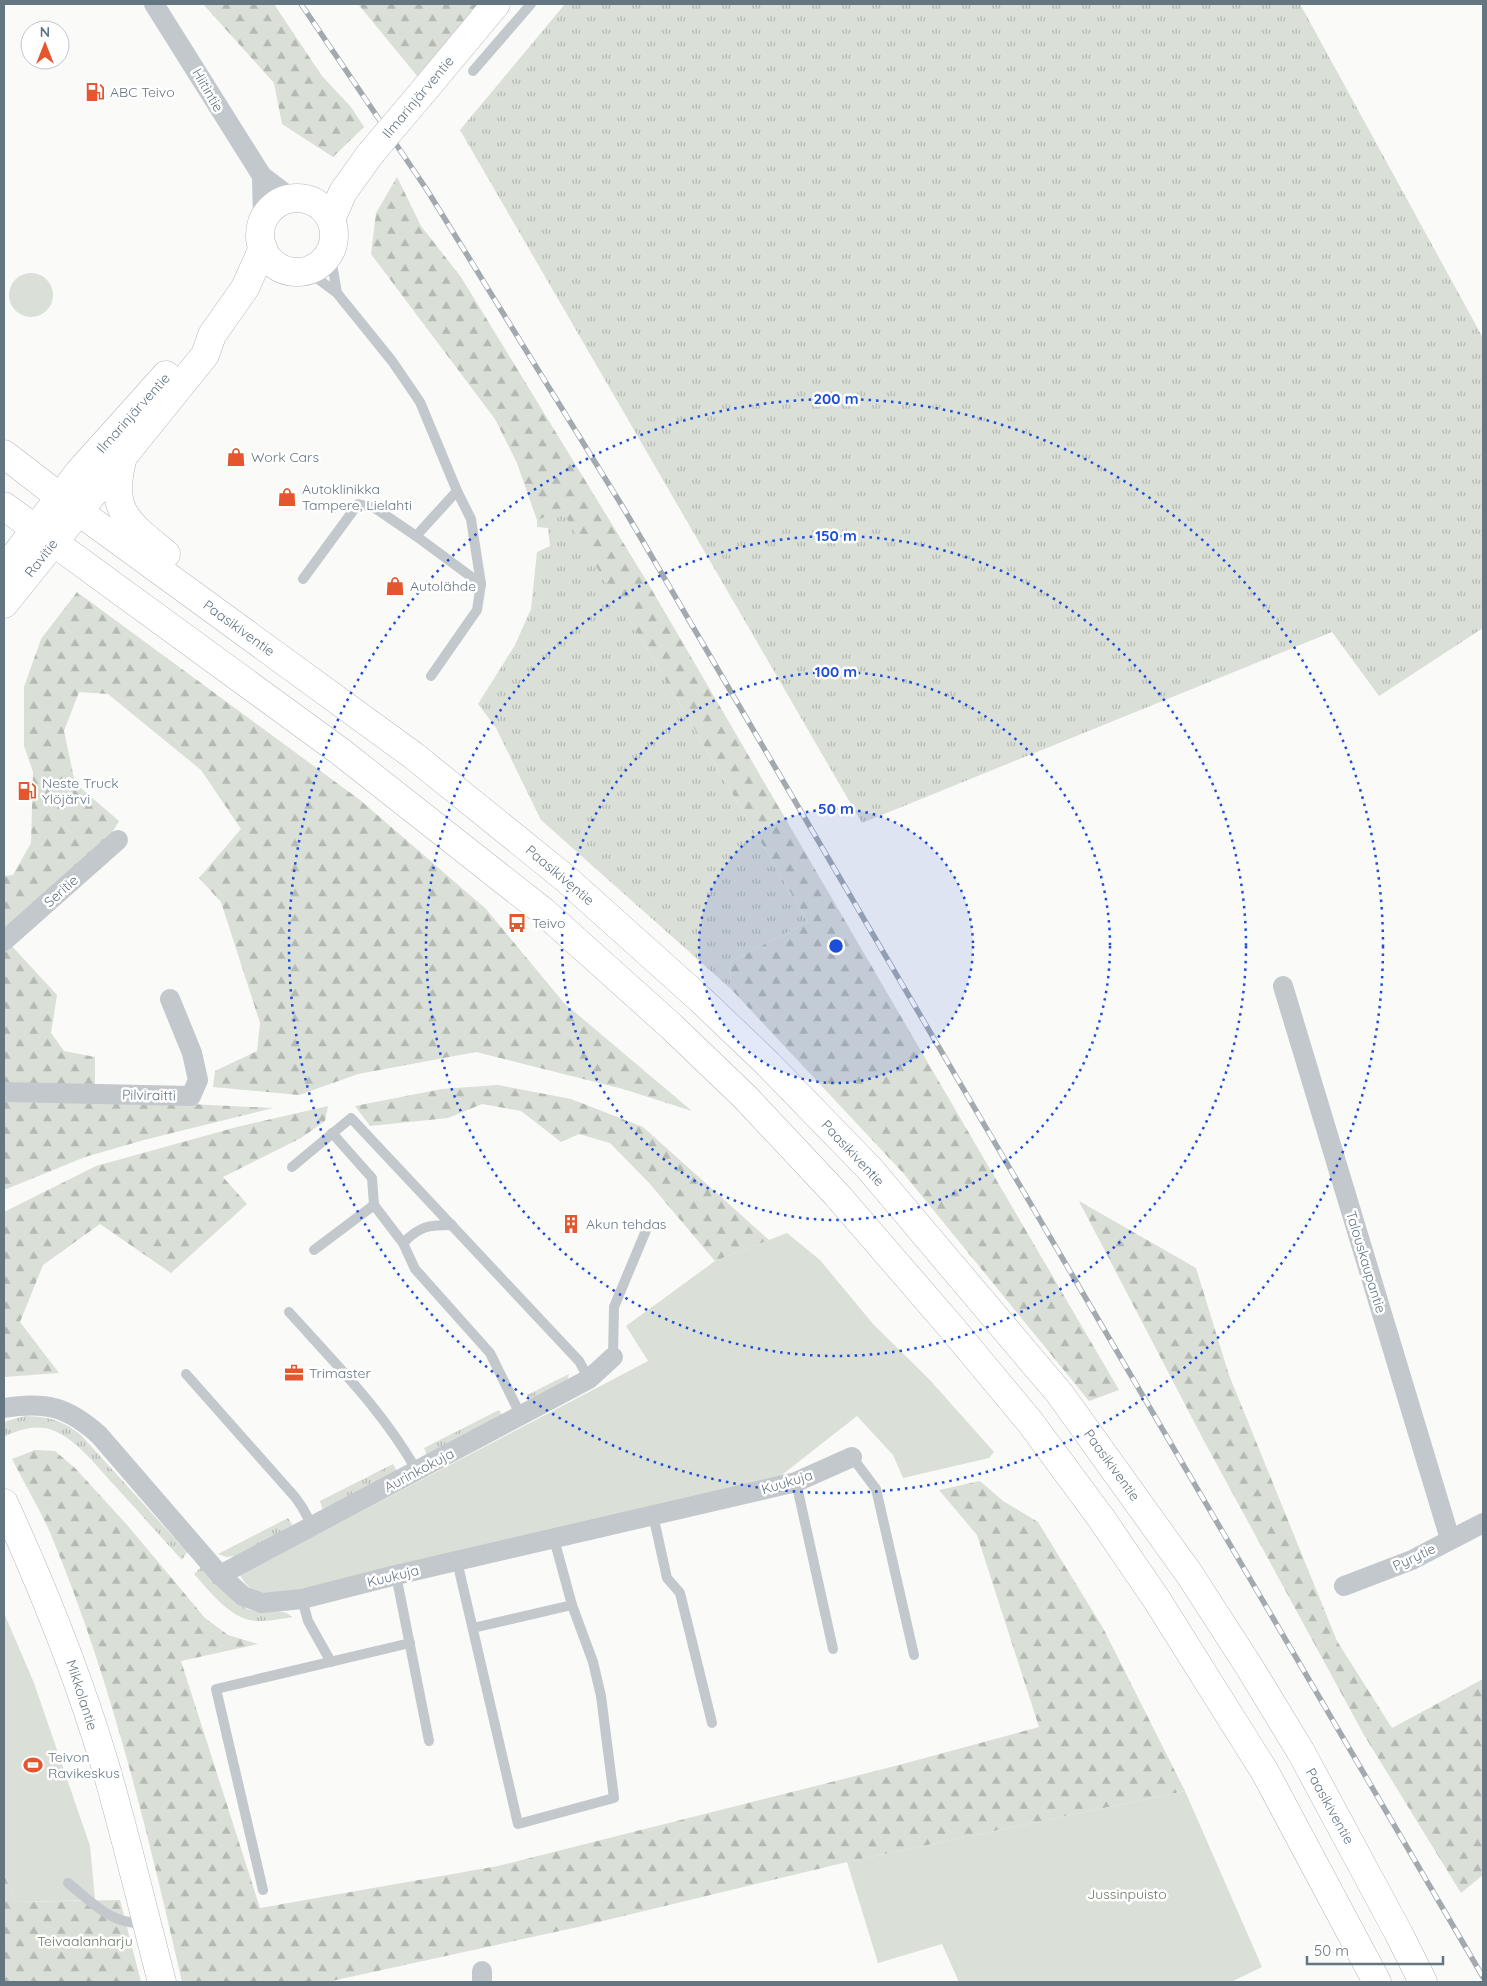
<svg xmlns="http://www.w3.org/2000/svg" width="1487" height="1986" viewBox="0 0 1487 1986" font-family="Quicksand,sans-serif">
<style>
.grass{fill:url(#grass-tufts)}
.forest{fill:url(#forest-firs)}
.park{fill:#dadfd7}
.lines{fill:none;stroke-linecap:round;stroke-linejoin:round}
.secondary-casing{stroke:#b3babf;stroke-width:29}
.trunk-casing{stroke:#b4b9bd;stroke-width:29}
.service{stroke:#c3c8cc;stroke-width:10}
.minor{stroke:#c3c8cc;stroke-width:20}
.secondary{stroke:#fff;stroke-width:28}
.trunk{stroke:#fff;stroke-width:28}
.rail-casing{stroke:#a2aab0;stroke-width:5.5}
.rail{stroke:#fff;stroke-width:4;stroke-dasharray:11;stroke-linecap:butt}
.secondary-bridge-casing{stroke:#b3babf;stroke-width:29;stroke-linecap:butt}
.secondary-bridge{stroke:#fff;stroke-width:28}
.ring{fill:none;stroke:#1d4ed8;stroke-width:2.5;stroke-dasharray:2.5 5}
.labels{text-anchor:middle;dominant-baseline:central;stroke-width:5;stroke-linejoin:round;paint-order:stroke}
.street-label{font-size:14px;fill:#657683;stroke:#fff}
.poi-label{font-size:14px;fill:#657683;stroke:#fff;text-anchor:start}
.park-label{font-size:14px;fill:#687a64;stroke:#fff}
.centre{fill:#1d4ed8;stroke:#fff;stroke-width:2.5}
.ring-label{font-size:15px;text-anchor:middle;font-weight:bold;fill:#1d4ed8;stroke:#fff;stroke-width:5;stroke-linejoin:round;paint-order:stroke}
</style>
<defs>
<pattern id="grass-tufts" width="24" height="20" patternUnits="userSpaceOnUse" patternTransform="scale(1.25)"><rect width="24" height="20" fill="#dadfd7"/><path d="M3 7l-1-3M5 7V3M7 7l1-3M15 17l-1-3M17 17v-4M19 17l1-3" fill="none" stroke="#b4b9b4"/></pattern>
<pattern id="forest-firs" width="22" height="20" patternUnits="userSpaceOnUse" patternTransform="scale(1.25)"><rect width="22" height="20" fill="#dadfd7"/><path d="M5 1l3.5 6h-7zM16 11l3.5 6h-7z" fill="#b4b9b4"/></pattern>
</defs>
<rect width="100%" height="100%" fill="#fafaf8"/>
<g class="grass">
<path d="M565,4h735l183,334v290l-104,68 -47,-64 -470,191 -402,-693z"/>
<path d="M562,510l87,142 159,270 -78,40 1,27 -190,-169 -45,-92 -18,-24 37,-59 16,-36 6,-57 13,-6 -2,-18 -11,-1v-7z"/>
<path d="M569,1374l-2,9 -35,20 -5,-8z"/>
<path d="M499,1410l5,8 -76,39 -4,-9z"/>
<path d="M25,1416c25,1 37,4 56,19l106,117 -5,8c-23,-25 -45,-50 -67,-74 -18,-19 -38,-47 -63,-56 -16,-6 -34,0 -48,7v-14l3,-2z"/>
<path d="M393,1464l5,9 -75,38 -3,-10z"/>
<path d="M288,1518l5,8 -57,30 -10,1 -8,-3z"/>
<path d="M201,1567c14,14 28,34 46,42 15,6 33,-3 45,8 -11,2 -23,4 -34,4 -27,0 -48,-30 -64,-47z"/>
</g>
<g class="forest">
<path d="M203,4h71l48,72 29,31 13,20 -31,30 -51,-33 -8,-41z"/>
<path d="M358,4h120l-60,73z"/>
<path d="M397,177l24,49 40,51 188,308 470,805 -30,11 -185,-227 -173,-185 -1,-27 78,-40 -159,-270 -87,-141 -25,9 -20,-57 -22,-44 -124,-165 5,-41z"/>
<path d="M77,592l283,208 126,109 78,94 128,108 -69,-22 -147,-37 -118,22 -59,21 -86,-8 2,-16 42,-20 3,-28 -39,-121 -22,-24 42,-49 -40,-59 -93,-76 -29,-2 -15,39 11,52 44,38 -14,23 -101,90v-58l9,-1 18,-32 2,-71 -9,-26v-59l17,-48z"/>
<path d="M9,943l48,52 -6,38 13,18 31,6v33l-91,-2v-141z"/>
<path d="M498,1085l73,14 72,28 126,113 -54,21 -65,-77 -40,-41 -31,-9 -18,8 -40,-31 -39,-7 -34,14 -78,8 -15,-20 87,-17z"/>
<path d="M4,1100l186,4 83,4 -129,32 -59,17 -81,33z"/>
<path d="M328,1106l-3,15 -24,17 -78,39 24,27 -76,69 -71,-49 -57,41 -23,57 39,51 -55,4v-165l92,-46 141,-39z"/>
<path d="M1079,1201l117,67 33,107 108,266 55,87 91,-49v196l-22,18 -97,-158 -161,-296z"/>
<path d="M35,1450l20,1 21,18 52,57 77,92 23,17 30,9 -77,17 79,247 238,-42 401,-101 140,-38 -62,-192 -38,-45 41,-9 23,20 35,21 65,106 82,163 -338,71 -269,65 -251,55h-145c-35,-153 -72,-307 -133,-452 -11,-24 -25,-47 -37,-71z"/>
<path d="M4,1875l13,27 103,-2 21,82h-137z"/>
</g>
<g class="park">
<circle cx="31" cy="295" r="22"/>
<path d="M787,1233l33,27 53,64 56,55 65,73 -5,6 -86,20 -10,-23 -36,-39 -79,62 -457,108c-19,3 -59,15 -74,-1 -3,-3 -5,-7 -7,-10l408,-214 -22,-35 89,-65z"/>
<path d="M4,1613l30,70 56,163 5,54 -78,2 -13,-27z"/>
<path d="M1185,1791l77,176 -31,15h-272l-17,-38 -64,19 -31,-101z"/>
</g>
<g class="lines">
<g class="secondary-casing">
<g id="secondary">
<path d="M421,94l75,-90"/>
<circle cx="297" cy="235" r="37"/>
<path d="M331,219l12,-27 28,-39"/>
<path d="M4,570l75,-98 87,-97"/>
<path d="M4,604l201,-249 7,-20 33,-47 18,-40"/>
<path d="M4,1503c39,85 74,172 101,262 21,72 38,145 57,217"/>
</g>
</g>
<g class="trunk-casing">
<g id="trunk">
<path d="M4,454l74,57 336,245 151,122 135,121 68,65 101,104 191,226 130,181 60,93 51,84 98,182 24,48"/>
<path d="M123,456c-14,54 2,65 43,98"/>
<path d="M4,506l337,246 203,160 128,115 73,70 92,98 114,132 79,95 71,96 56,82 108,172 112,210"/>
</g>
</g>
<g class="service">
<path d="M473,71l58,-67"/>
<path d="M330,252l7,41"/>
<path d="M306,270l31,23 55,68 28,41 37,89 14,28 10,65 -4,26 -46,66"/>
<path d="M416,536l65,48"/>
<path d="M303,579l55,-75 17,4 41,28 41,-45"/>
<path d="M332,1133l40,45 2,27 29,38 12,26 75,84 31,63"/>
<path d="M292,1167l59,-49 228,243 10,18"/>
<path d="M403,1243c17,-17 25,-18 49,-18"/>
<path d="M314,1250l60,-45"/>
<path d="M289,1312c46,51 94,99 128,159"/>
<path d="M613,1357l1,-50 33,-79"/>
<path d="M186,1374l109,123 7,10 11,20"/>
<path d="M852,1457l24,32 38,166"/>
<path d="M796,1482l37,167"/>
<path d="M653,1515l14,63 13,15 32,130"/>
<path d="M457,1561l61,263 96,-26 -13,-102 -8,-34 -21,-57 -18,-66"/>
<path d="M396,1575l33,166"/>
<path d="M302,1599l6,22 23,41"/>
<path d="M473,1628l99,-23"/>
<path d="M68,1883c25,20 43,42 77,40"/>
<path d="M263,1890l-47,-201 194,-46"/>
</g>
<g class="minor">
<path d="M154,4l108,172 29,22"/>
<path d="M262,176l1,44"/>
<path d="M4,941l114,-101"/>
<path d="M1283,986l167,553"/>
<path d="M4,1092l187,4 7,-16 -6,-27 -22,-54"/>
<path d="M4,1408c42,-7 64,-1 95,27l121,140 23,21 19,7 40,-4 94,-24 400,-93 56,-25"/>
<path d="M220,1575l369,-196 24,-22"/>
<path d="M1344,1586l68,-26 71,-37"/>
<path d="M482,1971v11"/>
</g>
<use href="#secondary" class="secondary"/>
<use href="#trunk" class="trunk"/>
<g class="rail-casing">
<path id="rail" d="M301,4l126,186 197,319 859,1468"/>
</g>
<use href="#rail" class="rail"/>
<g class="secondary-bridge-casing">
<path id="secondary-bridge" d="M371,153l50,-59"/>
</g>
<use href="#secondary-bridge" class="secondary-bridge"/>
</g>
<circle cx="836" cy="946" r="137" fill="#1d4ed8" fill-opacity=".12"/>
<g class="ring">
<circle cx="836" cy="946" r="137"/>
<circle cx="836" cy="946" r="274"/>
<circle cx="836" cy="946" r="410"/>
<circle cx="836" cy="946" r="547"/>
</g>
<defs>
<g id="fuel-bare" transform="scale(1.5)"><path d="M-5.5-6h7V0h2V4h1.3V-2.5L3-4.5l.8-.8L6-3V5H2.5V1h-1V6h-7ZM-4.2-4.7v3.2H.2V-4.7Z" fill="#e4572e" stroke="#fff" stroke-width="2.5" paint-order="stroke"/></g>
<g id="shop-bare" transform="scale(1.5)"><path d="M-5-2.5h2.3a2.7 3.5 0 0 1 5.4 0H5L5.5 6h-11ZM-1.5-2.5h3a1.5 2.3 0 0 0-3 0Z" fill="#e4572e" stroke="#fff" stroke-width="2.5" paint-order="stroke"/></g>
<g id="bus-bare" transform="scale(1.5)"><path d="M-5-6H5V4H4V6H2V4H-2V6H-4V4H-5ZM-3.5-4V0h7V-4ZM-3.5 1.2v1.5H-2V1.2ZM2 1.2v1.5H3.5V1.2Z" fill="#e4572e" stroke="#fff" stroke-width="2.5" paint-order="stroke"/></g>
<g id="building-bare" transform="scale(1.5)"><path d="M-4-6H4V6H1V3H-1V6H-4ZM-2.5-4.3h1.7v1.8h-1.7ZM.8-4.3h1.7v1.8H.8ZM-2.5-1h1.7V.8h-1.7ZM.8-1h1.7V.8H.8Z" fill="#e4572e" stroke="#fff" stroke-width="2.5" paint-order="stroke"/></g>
<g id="office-bare" transform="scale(1.5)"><path d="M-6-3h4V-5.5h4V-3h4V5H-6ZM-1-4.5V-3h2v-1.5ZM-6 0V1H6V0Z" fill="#e4572e" stroke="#fff" stroke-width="2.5" paint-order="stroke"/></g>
<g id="stadium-bare" transform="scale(1.5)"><path d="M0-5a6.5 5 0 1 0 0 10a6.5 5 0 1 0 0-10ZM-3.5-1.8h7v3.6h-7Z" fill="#e4572e" stroke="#fff" stroke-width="2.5" paint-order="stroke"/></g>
</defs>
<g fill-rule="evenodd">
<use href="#fuel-bare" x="95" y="92"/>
<use href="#shop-bare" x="236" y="457"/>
<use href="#shop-bare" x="287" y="497"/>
<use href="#shop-bare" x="395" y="586"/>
<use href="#fuel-bare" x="27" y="791"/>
<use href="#bus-bare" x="517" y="923"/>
<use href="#building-bare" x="571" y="1224"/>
<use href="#office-bare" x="294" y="1373"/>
<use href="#stadium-bare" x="33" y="1765"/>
</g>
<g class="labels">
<g class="street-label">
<text transform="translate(208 90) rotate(60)">Hiitintie</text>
<text transform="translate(418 97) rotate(-50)">Ilmarinjärventie</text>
<text transform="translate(133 413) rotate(-48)">Ilmarinjärventie</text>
<text transform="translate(41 558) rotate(-52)">Ravitie</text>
<text transform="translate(239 628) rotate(36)">Paasikiventie</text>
<text transform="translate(560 875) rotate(40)">Paasikiventie</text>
<text transform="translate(61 891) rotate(-42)">Seritie</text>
<text transform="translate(149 1095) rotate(1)">Pilviraitti</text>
<text transform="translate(853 1153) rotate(47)">Paasikiventie</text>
<text transform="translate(1366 1262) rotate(73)">Talouskaupantie</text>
<text transform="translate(1112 1465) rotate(54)">Paasikiventie</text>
<text transform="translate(419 1470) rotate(-28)">Aurinkokuja</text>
<text transform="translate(787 1482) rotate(-17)">Kuukuja</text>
<text transform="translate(1414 1557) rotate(-25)">Pyrytie</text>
<text transform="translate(393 1576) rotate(-14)">Kuukuja</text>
<text transform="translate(82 1695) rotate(72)">Mikkolantie</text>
<text transform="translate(1330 1806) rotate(61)">Paasikiventie</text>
</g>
<g class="poi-label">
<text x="110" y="92">ABC Teivo</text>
<text x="251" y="457">Work Cars</text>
<text x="302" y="489">Autoklinikka<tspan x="302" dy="16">Tampere, Lielahti</tspan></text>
<text x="410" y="586">Autolähde</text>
<text x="42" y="783">Neste Truck<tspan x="42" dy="16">Ylöjärvi</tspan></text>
<text x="532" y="923">Teivo</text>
<text x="586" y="1224">Akun tehdas</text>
<text x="309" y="1373">Trimaster</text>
<text x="48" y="1757">Teivon<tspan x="48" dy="16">Ravikeskus</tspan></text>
</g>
<g class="park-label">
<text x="1127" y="1894">Jussinpuisto</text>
<text x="85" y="1941">Teivaalanharju</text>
</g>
</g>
<circle cx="836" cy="946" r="8" class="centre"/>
<g class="ring-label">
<text x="836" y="404">200 m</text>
<text x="836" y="541">150 m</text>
<text x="836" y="677">100 m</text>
<text x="836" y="814">50 m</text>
</g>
<rect width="1487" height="1986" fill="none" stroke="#657683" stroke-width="10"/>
<g transform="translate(45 45)"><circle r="24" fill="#ffffff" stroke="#c1c8cd"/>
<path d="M0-4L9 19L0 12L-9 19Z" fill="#e4572e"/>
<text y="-8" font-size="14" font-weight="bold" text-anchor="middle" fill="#657683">N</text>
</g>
<path d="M1307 1956v8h136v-8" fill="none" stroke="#657683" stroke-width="2.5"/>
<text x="1314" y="1956" font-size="15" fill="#657683" stroke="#ffffff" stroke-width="4" paint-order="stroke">50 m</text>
</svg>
